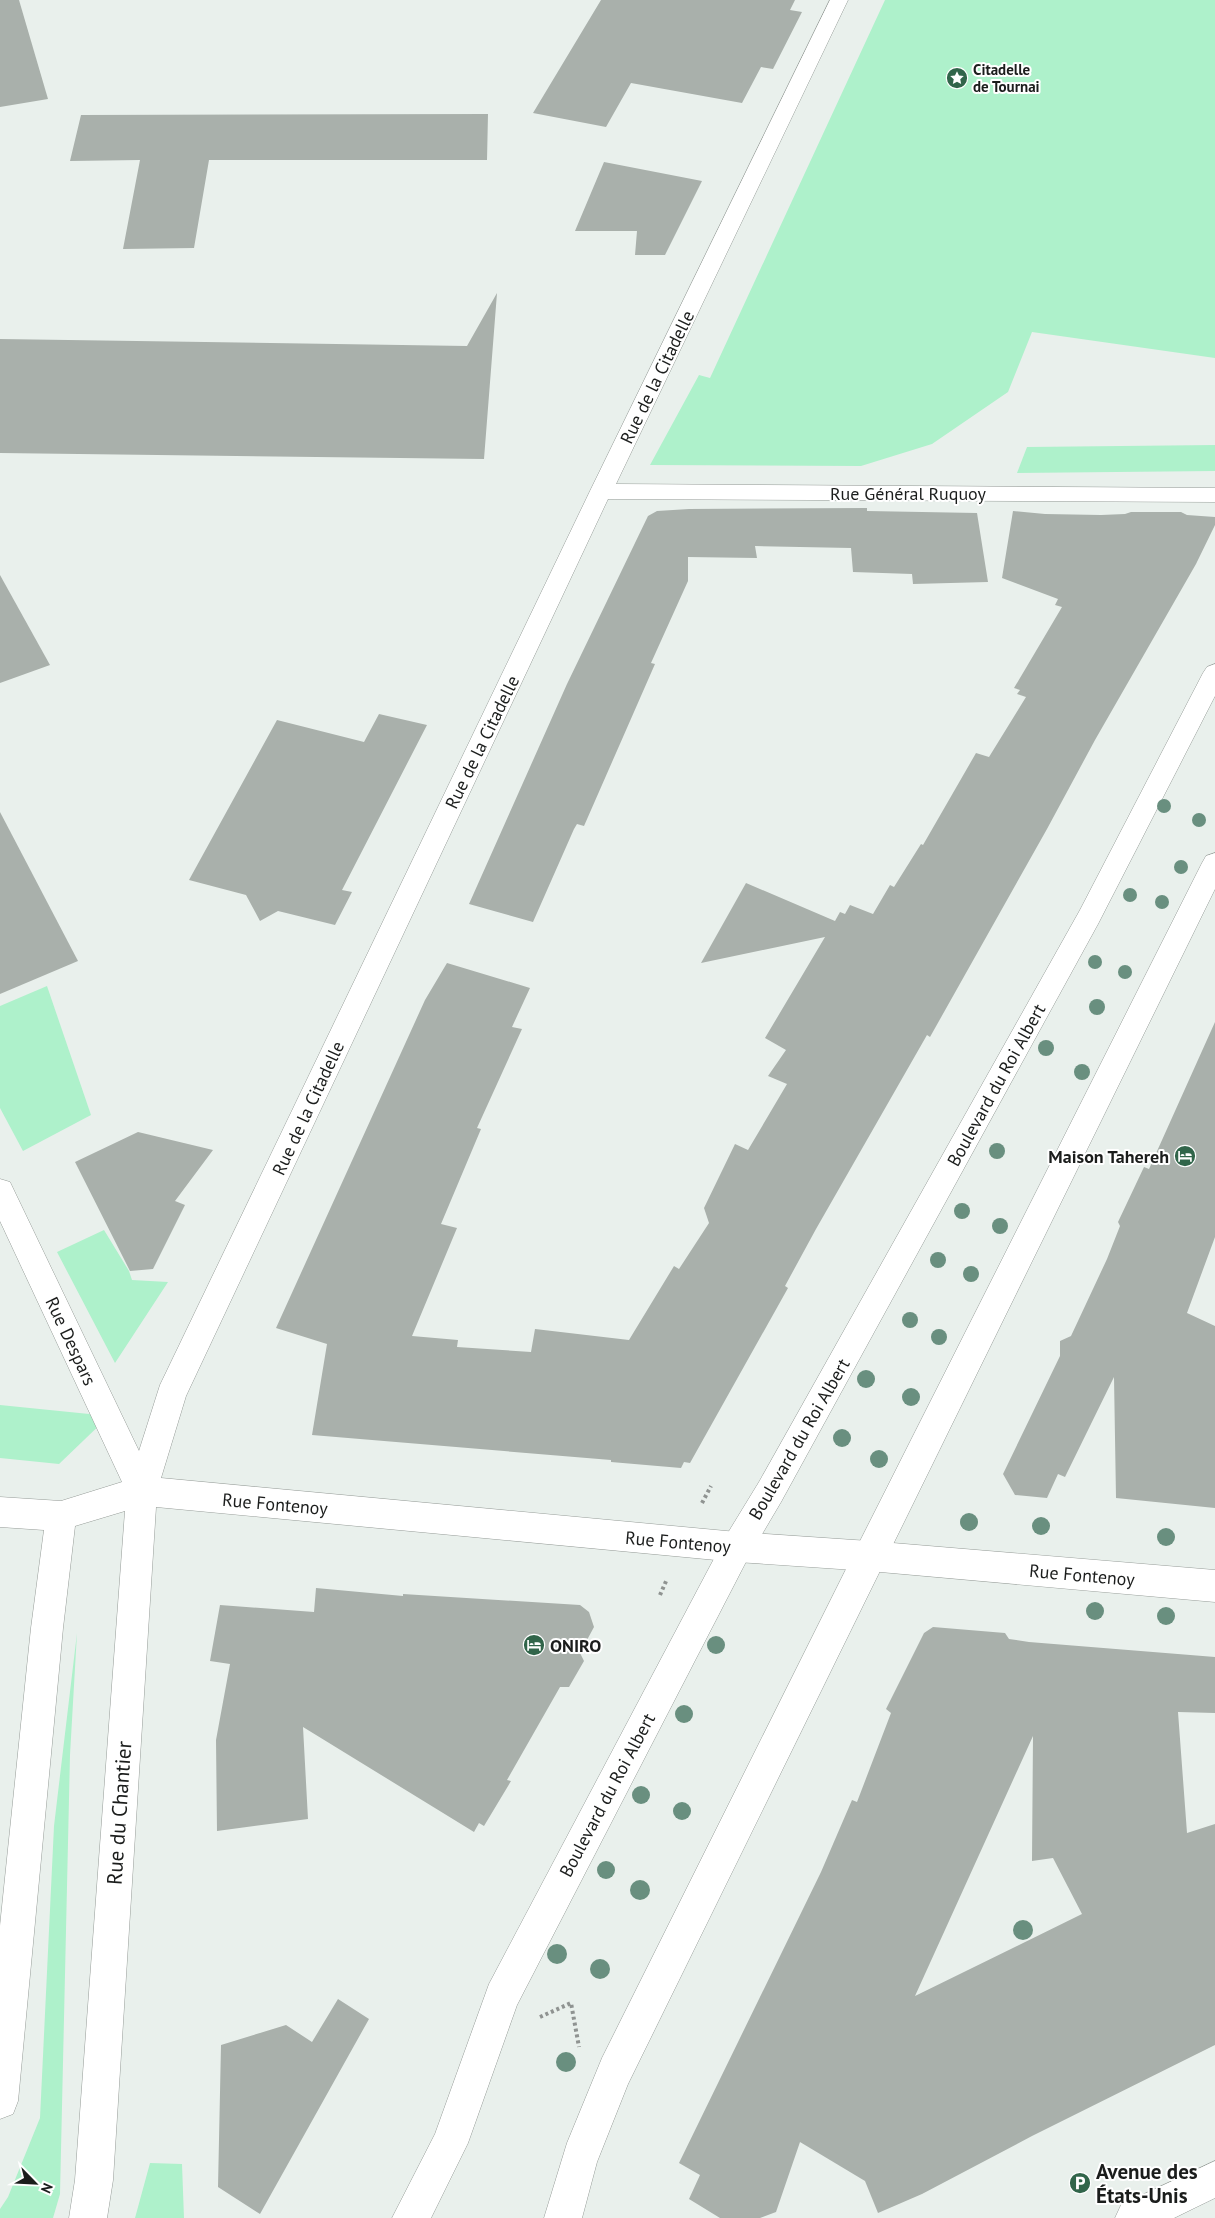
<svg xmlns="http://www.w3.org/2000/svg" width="1215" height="2218" viewBox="0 0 1215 2218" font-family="'PT Sans',sans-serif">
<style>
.green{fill:#aef1cb}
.building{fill:#a9b0ab;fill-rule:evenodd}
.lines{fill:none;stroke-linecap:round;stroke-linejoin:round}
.minor-casing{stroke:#969c98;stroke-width:1}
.tertiary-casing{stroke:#969c98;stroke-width:1}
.primary-casing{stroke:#969c98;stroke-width:1}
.path{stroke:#8f9391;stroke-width:4;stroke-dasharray:3 3;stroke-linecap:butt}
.minor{fill:#fff;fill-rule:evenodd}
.tertiary{fill:#fff;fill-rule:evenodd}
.primary{fill:#fff;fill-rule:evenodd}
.tree{fill:#698f7f}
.labels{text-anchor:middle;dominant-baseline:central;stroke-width:4;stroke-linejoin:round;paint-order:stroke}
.far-poi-label{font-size:15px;font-weight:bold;fill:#1b1d1c;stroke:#fff;text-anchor:start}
.street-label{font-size:18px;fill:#1b1d1c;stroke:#fff}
.poi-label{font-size:18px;font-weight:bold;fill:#1b1d1c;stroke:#fff;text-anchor:end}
.near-street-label{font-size:21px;fill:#1b1d1c;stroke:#fff}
.near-poi-label{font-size:21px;font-weight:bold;fill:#1b1d1c;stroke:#fff;text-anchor:start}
</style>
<rect width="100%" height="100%" fill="#e9f0ec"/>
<g class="green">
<path d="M885,0h330v358l-183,-26 -24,60 -76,52 -71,22 -211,-1 49,-90 11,3z"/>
<path d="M1215,445v26l-198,2 10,-26z"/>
<path d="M47,986l44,129 -68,36 -23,-43v-102z"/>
<path d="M104,1230l25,41 3,9 36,2 -53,81 -58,-111z"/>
<path d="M0,1405l109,11 -50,48 -59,-6z"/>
<path d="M77,1633l-7,122 -10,439 -7,24h-53v-9l8,-12 32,-79 14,-292z"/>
<path d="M150,2163l32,1 2,54h-49z"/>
</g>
<g class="building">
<path d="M0,0h19l29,99 -48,8z"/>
<path d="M601,0h194l-5,10 12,2 -29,57 -12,-2 -19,36 -111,-20 -25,44 -73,-14z"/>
<path d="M488,114l-1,46h-278l-15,88 -71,1 17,-89 -70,1 11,-46z"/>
<path d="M604,162l98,19 -37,74h-30l2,-24h-62z"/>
<path d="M497,293l-13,166 -484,-6v-114l467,7z"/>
<path d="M867,508v3l110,2 11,69 -75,2 -1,-10 -59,-2 -2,-24 -96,-2 2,12 -69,-1v24l-37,82 4,1 -71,162 -7,-2 -3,5 -41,93 -64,-18 98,-220 81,-168 9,-5 32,-2z"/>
<path d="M1013,511l32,3 56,1 24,-1 6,-2h50l6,3 28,2v8l-19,39 -101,176 -48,89 -117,208 -3,-2 -111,194 -31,57 3,2 -98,175 -6,-1 -3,6 -70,-6v-2l-299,-25 15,-91 -51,-16 149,-328 22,-37 83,25 -18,39 10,2 -45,99 4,1 -40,95 16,4 -45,108 46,4 -1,7 74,5 4,-23 94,11 45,-74 5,3 30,-46 -5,-15 31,-64 13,6 39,-66 -19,-8 18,-26 -21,-12 60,-101 -124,26 45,-80 89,38 5,-9 5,2 5,-9 23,9 17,-29 4,2 27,-43 2,1 53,-92 13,4 37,-60 -9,-3 3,-4 -6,-2 48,-81 -7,-2 3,-6 -56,-21z"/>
<path d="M0,575l50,90 -50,18z"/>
<path d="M379,714l48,11 -85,165 10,2 -17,33 -57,-14 -18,10 -14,-26 -57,-15 88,-160 87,22z"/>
<path d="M0,812l78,149 -78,33z"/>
<path d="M1215,1022v215l-28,76 28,13v182l-99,-10 -2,-121 -49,100 -7,-3 -11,24 -32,-3 -12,-21 57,-118v-15l11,-5 36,-77 13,-33 -2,-4 26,-55 5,2z"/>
<path d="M138,1132l75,18 -38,51 10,4 -32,64 -23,2 -55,-109z"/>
<path d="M316,1588l87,8v-2l177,11 9,7 5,15 -14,26 4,8 -15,26h-9l-53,93 4,1 -27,45 -5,-3 -5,9 -171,-105 5,92 -91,12 -1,-91 14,-76 -20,-3 10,-56 94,7z"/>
<path d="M933,1627l72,6 4,6 20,3 186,15v56l-37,-1 9,121 28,-9v221l-183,91 -110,58 -44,19 -13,-32 -65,-39 -24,70 -16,6h-40l-31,-19 11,-24 -21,-12 142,-291 31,-72 5,2 34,-89 -5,-4 38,-76zM1033,1736l-1,125 21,-3 29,56 -167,82z"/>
<path d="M338,1999l31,20 -109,195 -42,-27 3,-142 65,-20 26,17z"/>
</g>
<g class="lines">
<g class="minor-casing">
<path id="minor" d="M830,0h18l-232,484 599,4v14l-607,-3 -422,897 -25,82 576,54 132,9 346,29v32l-346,-31 -132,-9 -581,-55 -43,673 -6,38h-38l6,-38 50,-669 -50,15 -12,102 -45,473 -5,13 -13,5v-193l31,-298 13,-98 -44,-3v-30l61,4 61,-19 -122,-261v-42l10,3 129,269 21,-66 430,-894z"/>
</g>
<g class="tertiary-casing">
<path id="tertiary" d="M1215,2161v37l-41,20h-59l6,-13z"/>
</g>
<g class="primary-casing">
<g id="primary">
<path d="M1215,664v32l-117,228 -317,578 -33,56 -231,447 -49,138 -37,75h-39l43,-84 54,-150 237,-448 33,-54 321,-572 123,-237 4,-6z"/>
<path d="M1215,853v36l-587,1195 -31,78 -15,56h-38l23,-75 35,-85 256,-513 344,-682 4,-7z"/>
</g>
</g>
<g class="path">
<path d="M702,1503l9,-17"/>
<path d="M660,1595l7,-16"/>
<path d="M540,2017l31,-14 8,44"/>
</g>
<use href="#minor" class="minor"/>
<use href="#tertiary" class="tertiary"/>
<use href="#primary" class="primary"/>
</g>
<g class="tree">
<circle cx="1164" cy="806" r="7"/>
<circle cx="1199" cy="820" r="7"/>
<circle cx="1181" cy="867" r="7"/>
<circle cx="1130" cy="895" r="7"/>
<circle cx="1162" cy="902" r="7"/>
<circle cx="1095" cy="962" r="7"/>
<circle cx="1125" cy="972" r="7"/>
<circle cx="1097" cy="1007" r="8"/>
<circle cx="1046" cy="1048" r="8"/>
<circle cx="1082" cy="1072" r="8"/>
<circle cx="997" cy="1151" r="8"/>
<circle cx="962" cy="1211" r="8"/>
<circle cx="1000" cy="1226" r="8"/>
<circle cx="938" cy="1260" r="8"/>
<circle cx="971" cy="1274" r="8"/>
<circle cx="910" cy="1320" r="8"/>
<circle cx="939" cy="1337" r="8"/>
<circle cx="866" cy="1379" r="9"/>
<circle cx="911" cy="1397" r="9"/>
<circle cx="842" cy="1438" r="9"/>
<circle cx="879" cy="1459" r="9"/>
<circle cx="969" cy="1522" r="9"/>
<circle cx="1041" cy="1526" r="9"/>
<circle cx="1166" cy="1537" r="9"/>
<circle cx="1095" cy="1611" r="9"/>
<circle cx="1166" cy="1616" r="9"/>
<circle cx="716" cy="1645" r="9"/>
<circle cx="684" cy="1714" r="9"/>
<circle cx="641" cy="1795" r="9"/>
<circle cx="682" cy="1811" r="9"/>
<circle cx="606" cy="1870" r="9"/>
<circle cx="640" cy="1890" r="10"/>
<circle cx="1023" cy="1930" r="10"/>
<circle cx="557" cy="1954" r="10"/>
<circle cx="600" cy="1969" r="10"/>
<circle cx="566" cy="2062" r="10"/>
</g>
<defs>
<g id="sight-disc" transform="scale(1.125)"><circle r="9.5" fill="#31654a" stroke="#fff"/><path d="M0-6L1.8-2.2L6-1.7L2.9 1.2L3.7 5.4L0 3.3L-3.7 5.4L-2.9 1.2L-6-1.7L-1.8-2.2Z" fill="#fff"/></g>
<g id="hotel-disc" transform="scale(1.125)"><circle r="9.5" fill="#31654a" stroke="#fff"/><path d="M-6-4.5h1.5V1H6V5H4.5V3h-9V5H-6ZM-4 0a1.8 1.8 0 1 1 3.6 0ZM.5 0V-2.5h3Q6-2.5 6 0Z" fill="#fff"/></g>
<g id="parking-disc" transform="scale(1.125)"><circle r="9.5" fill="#31654a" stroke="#fff"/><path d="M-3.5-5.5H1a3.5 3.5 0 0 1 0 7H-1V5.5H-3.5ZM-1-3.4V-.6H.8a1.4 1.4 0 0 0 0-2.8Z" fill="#fff"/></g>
</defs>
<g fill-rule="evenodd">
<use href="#sight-disc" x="957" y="78"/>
<use href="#hotel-disc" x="1185" y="1156"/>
<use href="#hotel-disc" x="534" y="1645"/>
<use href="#parking-disc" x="1080" y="2183"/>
</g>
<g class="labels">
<g class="far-poi-label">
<text x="973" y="69">Citadelle<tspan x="973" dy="17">de Tournai</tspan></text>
</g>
<g class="street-label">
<text transform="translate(657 377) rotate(-64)">Rue de la Citadelle</text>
<text x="908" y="493">Rue Général Ruquoy</text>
<text transform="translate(482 742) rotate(-64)">Rue de la Citadelle</text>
<text transform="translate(996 1085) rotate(-61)">Boulevard du Roi Albert</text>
<text transform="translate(308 1108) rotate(-65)">Rue de la Citadelle</text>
<text transform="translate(71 1341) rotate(65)">Rue Despars</text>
<text transform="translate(799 1439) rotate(-60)">Boulevard du Roi Albert</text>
<text transform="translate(275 1504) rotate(5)">Rue Fontenoy</text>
<text transform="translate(678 1542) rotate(5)">Rue Fontenoy</text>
<text transform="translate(1082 1575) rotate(5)">Rue Fontenoy</text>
<text transform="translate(607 1795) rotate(-62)">Boulevard du Roi Albert</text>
</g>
<g class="poi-label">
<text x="1169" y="1156">Maison Tahereh</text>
<text x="550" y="1645" text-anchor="start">ONIRO</text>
</g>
<g class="near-street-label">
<text transform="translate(119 1813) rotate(-86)">Rue du Chantier</text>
</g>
<g class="near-poi-label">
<text x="1096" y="2171">Avenue des<tspan x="1096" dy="24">États-Unis</tspan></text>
</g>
</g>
<g transform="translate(35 2183) rotate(114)" stroke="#ffffff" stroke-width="4" paint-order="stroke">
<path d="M0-4L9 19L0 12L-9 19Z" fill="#1b1d1c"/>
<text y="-8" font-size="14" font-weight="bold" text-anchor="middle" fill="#1b1d1c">N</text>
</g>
</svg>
